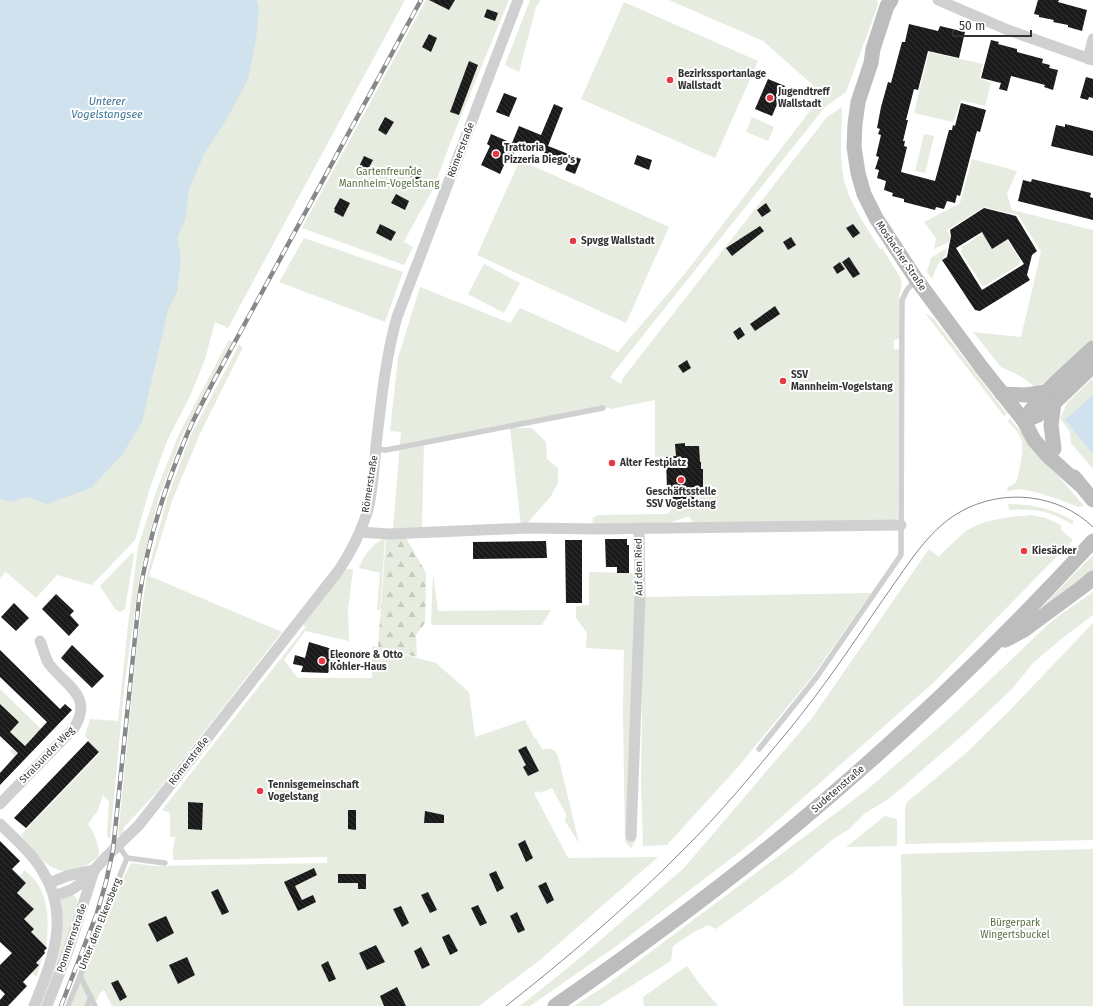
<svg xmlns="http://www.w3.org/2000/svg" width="1093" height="1006" viewBox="0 0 1093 1006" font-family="'Fira Sans',sans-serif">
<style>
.green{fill:#e6ecdf}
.forest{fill:url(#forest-firs)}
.water{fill:#cfe2ee}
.building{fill:url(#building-back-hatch);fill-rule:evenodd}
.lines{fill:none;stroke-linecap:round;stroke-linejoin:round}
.lane{stroke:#d0d0d0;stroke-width:5.5}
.street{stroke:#d0d0d0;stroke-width:11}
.secondary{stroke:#bdbdbd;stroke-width:15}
.tram{stroke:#888;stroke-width:1}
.rail-casing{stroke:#888;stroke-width:4.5}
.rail{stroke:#fff;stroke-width:3;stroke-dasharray:9;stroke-linecap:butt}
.poi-dot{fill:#e63946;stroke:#fff;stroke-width:1.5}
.labels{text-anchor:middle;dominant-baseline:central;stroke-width:4;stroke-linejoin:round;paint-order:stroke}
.poi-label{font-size:10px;font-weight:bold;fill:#333;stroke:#fff;text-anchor:start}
.street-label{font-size:10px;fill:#333;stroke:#fff}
.park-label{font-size:10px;fill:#56703f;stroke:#fff}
.water-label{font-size:11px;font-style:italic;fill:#3f7597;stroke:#fff}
</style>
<defs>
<pattern id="forest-firs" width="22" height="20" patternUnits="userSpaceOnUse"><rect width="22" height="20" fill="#e6ecdf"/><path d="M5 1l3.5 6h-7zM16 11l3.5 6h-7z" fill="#c6cbc0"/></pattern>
<pattern id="building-back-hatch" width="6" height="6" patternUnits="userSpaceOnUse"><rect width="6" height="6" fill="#1a1a1a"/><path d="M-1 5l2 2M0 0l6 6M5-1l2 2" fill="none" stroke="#333"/></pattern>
</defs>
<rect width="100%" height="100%" fill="#fff"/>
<g class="green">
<path d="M0,0h405l-177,328 -13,-6 -10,37 -14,35 -24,47 -17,47 -15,52 -43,45 -35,-10 -21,23 -30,-26 -6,6z"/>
<path d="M426,0h83l-55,133 -20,54 -32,58 2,-3 9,5 -9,18 -102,-37z"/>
<path d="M530,0h11l-5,7 -17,65 -14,-7z"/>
<path d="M669,0h208l1,5 -32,87 -21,15 -215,270 11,7 2,-6 204,-261 15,-10c0,26 -4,55 4,80 7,22 22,42 34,62l2,-1 18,29 2,8 -3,11v43l-5,1v9h5l-1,168 -6,6 -202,2 2,-3 -3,-6 -26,9 -71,1 1,-8 5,-3 69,-1 5,-5v-18h-5l-1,-34h-11v-57l-44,9 -10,-3 -177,34 -2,89 -29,1 8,-98 -11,-1 8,-73 22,-71 90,36 10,-15 98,44 65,-76 140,-182 -60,-53z"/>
<path d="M624,2l134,59 -43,97 -134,-59z"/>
<path d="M929,52l54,12 -4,14 12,5 -6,23 -24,-6 -8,22 -39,-9z"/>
<path d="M752,117l22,10 -6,14 -22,-9z"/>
<path d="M924,134l10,2 -9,37 -10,-2z"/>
<path d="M972,159l45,12 -10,23 5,16 81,20v109l-36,35 -21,14 -14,-11 -21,-10 -28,-35 48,5 20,-85 -23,-37 -34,-8 -37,23 3,6 -1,6 -15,7 2,-11 -12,-16 36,-19z"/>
<path d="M520,160l149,67 -43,96 -149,-68z"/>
<path d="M985,232l20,5 15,23 -1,5 -35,21 -2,-1 -21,-33 1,-5z"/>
<path d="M304,238l99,34 -18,50 -106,-40z"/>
<path d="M947,248l-2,8 -7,8 -6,15 -5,-7 4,-14z"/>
<path d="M484,264l36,19 -16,30 -36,-19z"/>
<path d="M925,313l8,5 74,96 -3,2z"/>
<path d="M229,340l4,2 -50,92 -24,63 -19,76 -15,109 -15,157 -3,-3 2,-34 -6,-7 -5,15 -10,14c5,8 11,19 11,29 -1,5 -4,7 -8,9 -13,10 -21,13 -37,6 -12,-5 -24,-23 -33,-33l79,-82 -15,-17 5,-17 28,2 10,-96 10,-78 19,-58 22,-55z"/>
<path d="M239,345l4,2 -44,89 -27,65 -23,75 133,56 -125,160 -33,35 -1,8 -5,1 20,-201 9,-60 20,-76 23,-62z"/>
<path d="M1093,378v91l-22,-26 -1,-11 -10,-14 7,-15z"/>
<path d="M1010,419l74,87 -6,1 -23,-9 -20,-6 -14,-3 -14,2 1,-4 8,-4c3,-10 9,-36 5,-44 -2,-7 -9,-12 -13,-18z"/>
<path d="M510,428h22l14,14 1,17 11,9v15l-7,13 -26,30h-4z"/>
<path d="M1008,504c26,0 44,5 66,17l-2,3c-23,-13 -37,-16 -63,-14z"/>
<path d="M1032,515l14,3 15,7v5l12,10 -140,143 -179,158 -139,106 -85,59h-10l49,-39 114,-98 129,-151 117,-169 10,8c8,-9 17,-18 27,-26 18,-12 44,-14 66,-16z"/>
<path d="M385,538l-5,72h-3l3,-37 -21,-5c4,-12 14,-25 26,-30z"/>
<path d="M132,553l2,1 -9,55 -5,3 -5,-3 -15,-23z"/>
<path d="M1093,555v17l-47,36 -4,-1z"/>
<path d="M346,569h7l-5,41 1,31 -44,-10 -21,29 14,18h74v-32l64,17 33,29 6,45 50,-17 10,19 1,-1 6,11h8l5,2 3,5 21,87 -14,-22 1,-7 -14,-26 -12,5 -2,-2 -4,2 34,65 90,-1 -118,103 -61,46h-367l-8,-16 -4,3 -6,13h-23l39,-102 21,-41 23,3 173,-3v-6l-154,3v-11l2,-12h-5v-24l-8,-3 142,-181h1l-1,-6z"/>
<path d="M589,572l45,1 2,6 -3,203 3,58 -5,8 -6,-6 -2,-131 1,-61 -38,-2 1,-15 -11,-15v-12l13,-1z"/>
<path d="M433,573l5,38 113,-1 -9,15h-111z"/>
<path d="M1093,592v23l-33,25 -27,23 -22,27 -47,44 -74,64 -26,16 -16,16 -15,9 -40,34 -77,56 -8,-4 -17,9 -18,12 -2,15 -72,45h-25l31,-20 263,-197 86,-75 100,-95z"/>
<path d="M871,593l-59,84 -74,90 -71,78 -24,1 -2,-63 1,-62 -1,-57 2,-67z"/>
<path d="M1093,623v217l-188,4v-37l2,-5 58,-48 44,-43z"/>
<path d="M0,689l41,40 -26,27 -5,-5 10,-10 -10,-9 9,-10 -7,-6 -12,-7 3,-3 -3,-3z"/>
<path d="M885,816l12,3v27l-51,1z"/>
<path d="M1093,849v157h-190l-2,-152z"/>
<path d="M25,870c4,5 10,9 13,14 11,18 11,43 8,63l-8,-7 -2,10 6,7 -5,20 -5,-4 7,-8 -14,-13 2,-16 7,-7 -10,-10 10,-10 -17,-16 9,-9 -7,-8z"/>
<path d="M73,895l4,4v5l-19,60 -15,42h-4l22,-69v-38z"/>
<path d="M687,966l12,17 19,23h-74l-1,-9z"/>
</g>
<path class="forest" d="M406,538l20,35 -1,50 -9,12 1,22 -39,-10 8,-108z"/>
<g class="water">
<path d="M0,0h257l2,9 -3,30 -8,40 -20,38 -24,37 -15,36 -4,31 -8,17 4,21 -4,33 -9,18 -26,112 -20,33 -31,33 -44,16 -20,-7 -16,5 -11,-3z"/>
<path d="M1093,395v59l-28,-34z"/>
</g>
<g class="building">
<path d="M429,0h26l-6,10z"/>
<path d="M1038,0h21l-1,2 29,8 -5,21 -14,-4v-2l-15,-3 1,-2 -15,-3v-2l-5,-1z"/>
<path d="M487,9l11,4 -3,8 -11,-4z"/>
<path d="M909,24l29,7 2,-5 25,6 -6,26 -31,-7 -10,39 -4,-1 -8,31h2l-5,21h2l-1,5 3,1 -6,25 34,9 14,-51h3l1,-5 2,1 6,-23 25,7 -6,22 -3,-1 -17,65 -3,-1 -2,8 -8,-2 -3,8 -8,-2 -1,3 -31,-8v-3l-12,-3 1,-3 -9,-3 2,-9 -9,-3 2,-8 -4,-1 4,-12 -3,-1 5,-21 -3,-1 2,-5 -3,-1 4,-21 7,-25 3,1 11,-41h3z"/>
<path d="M429,34l8,4 -6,14 -9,-5z"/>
<path d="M991,40l8,2 -1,2 19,5v3l26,7 -1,4 8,2 -1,3 9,2 -5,20 -9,-3 1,-2 -34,-9 -4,15 -8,-2 2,-6 -20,-5z"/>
<path d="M469,61l9,4 -19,50 -9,-3z"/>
<path d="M1086,77l7,2v19l-4,-1 -1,3 -8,-2z"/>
<path d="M768,79l17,7 -13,30 -17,-7z"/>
<path d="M504,93l13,5 -8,19 -13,-5z"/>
<path d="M554,104l9,4 -15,38 33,13 -6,15 -10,-4 3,-7 -45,-18 -4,8 -4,-2 -2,5 -4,-2 -9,20 -19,-9 9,-19 -3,-2 4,-10 21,9 7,-17 22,9z"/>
<path d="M385,117l9,5 -8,13 -8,-5z"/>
<path d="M1065,124l28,7v25l-42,-10 5,-21 9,2z"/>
<path d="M637,155l15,5 -3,10 -15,-6z"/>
<path d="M364,156l9,4 -7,13 -8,-4z"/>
<path d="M410,166l13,7 -4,8 -13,-6z"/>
<path d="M1032,179l59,14 -1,4 3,1v22l-75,-19 5,-21 8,2z"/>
<path d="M396,194l13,7 -4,9 -14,-7z"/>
<path d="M340,198l10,5 -7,14 -9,-5 1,-2 -1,-1z"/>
<path d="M766,203l5,8 -9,6 -5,-7z"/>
<path d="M984,208l32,8 21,35 -5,4 -5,20 3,5 -50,31 -5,-1 -33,-50 5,-3 4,-21 -1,-6zM982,232l10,17 16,-10 16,25 -42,26 -26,-42z"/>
<path d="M380,224l16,8 -5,9 -15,-8z"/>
<path d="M853,224l7,9 -7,5 -7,-10z"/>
<path d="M760,226l4,5 -32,25 -6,-8z"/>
<path d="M791,237l5,8 -8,5 -5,-8z"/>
<path d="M849,257l11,17 -7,4 -11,-16z"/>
<path d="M840,262l5,7 -8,5 -4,-7z"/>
<path d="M775,306l5,8 -25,17 -5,-7z"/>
<path d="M740,327l5,8 -7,5 -5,-8z"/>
<path d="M687,360l4,8 -8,5 -5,-7z"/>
<path d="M685,443v3h14l1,16h1v7h2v19h-9v16l-22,1v-14h-5l-1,-34 10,-1 -1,-12z"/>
<path d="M605,539h22v6h2v28h-12v-6h-11z"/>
<path d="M565,540h17v63h-16z"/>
<path d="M546,541l1,17 -74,1v-17z"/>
<path d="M56,594l18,17 -4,4 9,10 -10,11 -27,-27z"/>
<path d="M14,603l15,15 -13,13 -15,-14z"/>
<path d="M309,642l33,10 -5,20 -8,-2 -1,3 -27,-1 2,-6 -10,-2 2,-9 10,3z"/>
<path d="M72,645l32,31 -12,12 -31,-30z"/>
<path d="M0,650l60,59 5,-5 7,6 -72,75v-12l18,-20 -18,-17v-32l19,18 -9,10 15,14 22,-24 -47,-45z"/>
<path d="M88,741l11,11 -73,76 -12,-10z"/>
<path d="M526,746l13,25 -11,5 -5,-9 3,-2 -8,-15z"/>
<path d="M188,802l15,1 -1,27 -14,-1z"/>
<path d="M348,810h8v20l-8,-1z"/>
<path d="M425,811l19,4v8h-20z"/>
<path d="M525,840l8,18 -7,4 -8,-18z"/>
<path d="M0,841l20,20 -8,8 14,14 -9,10 17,16 -10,10 10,10 -3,3 16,16 -3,3 1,2 -9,10 3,2 -16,17 4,4 -19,20h-8v-6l5,-6 -5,-5v-24l12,-12 -12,-11z"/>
<path d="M314,868l3,7 -22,11 7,14 11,-5 3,7 -18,9 -14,-29z"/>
<path d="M496,871l8,17 -7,4 -8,-18z"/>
<path d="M338,874h28v15h-8v-6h-20z"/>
<path d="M546,882l8,18 -7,4 -9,-18z"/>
<path d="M218,889l11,23 -7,3 -11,-23z"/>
<path d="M428,892l9,18 -7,3 -9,-18z"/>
<path d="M478,905l9,18 -7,3 -9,-18z"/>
<path d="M401,906l8,17 -7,4 -9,-18z"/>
<path d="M517,912l8,18 -7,3 -8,-17z"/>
<path d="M166,916l8,17 -17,9 -9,-18z"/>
<path d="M449,934l9,17 -8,4 -8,-18z"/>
<path d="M376,945l9,17 -18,8 -8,-17z"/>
<path d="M421,947l9,18 -8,4 -8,-18z"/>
<path d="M187,957l8,18 -17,9 -9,-19z"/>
<path d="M328,961l8,18 -7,3 -8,-17z"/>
<path d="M118,980l9,17 -7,4 -9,-18z"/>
<path d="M397,987l9,19h-22l-4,-10z"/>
</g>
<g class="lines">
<g class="lane">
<path d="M376,449l10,1 217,-42"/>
<path d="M759,749l57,-71 85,-123 1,-255 5,-10 9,-11"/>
<path d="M127,858l38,5"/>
<path d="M80,976l15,30"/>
<path d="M68,1006l59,-148 -9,-13"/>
<path d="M87,1006l4,-9"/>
</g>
<g class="street">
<path d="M938,0l70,30 85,30"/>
<path d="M1088,59l5,-20"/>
<path d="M360,532l29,2 140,-6 68,1 304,-4"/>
<path d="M0,804l74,-76c20,-32 -8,-42 -25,-64 -4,-6 -6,-16 -9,-23"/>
<path d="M0,824c15,15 32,29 43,48 28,45 9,89 -9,134"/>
<path d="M631,836l9,-239 -1,-69"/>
<path d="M49,883l18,-7 28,-6"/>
<path d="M54,896l17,-6 12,-8 23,-25 33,-32 200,-255c12,-18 21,-36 28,-57 6,-21 7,-45 9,-67 5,-43 9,-86 21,-129l121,-317"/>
<path d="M47,1006l21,-55 25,-77"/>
</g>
<g class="secondary">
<path d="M891,0l-4,6 -14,43 -2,14 -13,39 -3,22 -1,23 4,26 6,21 12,24 40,61 66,89 42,53 10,19 14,16 31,28"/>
<path d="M1002,394l24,1 20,-3"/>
<path d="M1024,421c17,-29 45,-50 69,-73"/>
<path d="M1024,421l14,-6 16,-12 39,-37"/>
<path d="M1054,449l-3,-24 3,-22"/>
<path d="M1074,477l19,23"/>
<path d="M1005,640l19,-10 61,-45 8,-7"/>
<path d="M555,1006c81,-56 160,-114 235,-176 107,-89 209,-186 303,-289"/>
</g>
<path class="tram" d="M506,1006c61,-48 121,-99 176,-155 38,-37 72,-79 106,-120 34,-41 64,-86 94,-130 22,-30 45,-71 78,-89 42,-24 98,-19 133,15"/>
<g class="rail-casing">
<path id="rail" d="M61,1006l36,-93 9,-31 7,-32 26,-251c8,-56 25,-110 47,-162 7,-18 17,-35 26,-53l209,-384"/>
</g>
<use href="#rail" class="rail"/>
</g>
<g class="poi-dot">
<circle cx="670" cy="80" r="4"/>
<circle cx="770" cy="98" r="4"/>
<circle cx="496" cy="154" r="4"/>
<circle cx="573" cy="241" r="4"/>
<circle cx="783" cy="381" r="4"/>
<circle cx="612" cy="463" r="4"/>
<circle cx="681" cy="480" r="4"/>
<circle cx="1024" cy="551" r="4"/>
<circle cx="322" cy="661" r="4"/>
<circle cx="260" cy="791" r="4"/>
</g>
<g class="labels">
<g class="poi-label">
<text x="678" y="74">Bezirkssportanlage<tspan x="678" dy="12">Wallstadt</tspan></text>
<text x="778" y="92">Jugendtreff<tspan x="778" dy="12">Wallstadt</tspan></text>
<text x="504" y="148">Trattoria<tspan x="504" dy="12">Pizzeria Diego's</tspan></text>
<text x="581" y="241">Spvgg Wallstadt</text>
<text x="791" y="375">SSV<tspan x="791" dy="12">Mannheim-Vogelstang</tspan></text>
<text x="620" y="463">Alter Festplatz</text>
<text x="681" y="492" text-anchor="middle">Geschäftsstelle<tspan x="681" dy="12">SSV Vogelstang</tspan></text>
<text x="1032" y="551">Kiesäcker</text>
<text x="330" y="655">Eleonore &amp; Otto<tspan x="330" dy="12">Kohler-Haus</tspan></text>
<text x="268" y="785">Tennisgemeinschaft<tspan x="268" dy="12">Vogelstang</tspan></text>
</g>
<g class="street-label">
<text transform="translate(461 150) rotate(-69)">Römerstraße</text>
<text transform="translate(901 256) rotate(56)">Mosbacher Straße</text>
<text transform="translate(370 484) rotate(-81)">Römerstraße</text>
<text transform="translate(639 567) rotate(-91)">Auf den Ried</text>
<text transform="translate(47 755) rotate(-46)">Stralsunder Weg</text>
<text transform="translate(189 761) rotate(-52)">Römerstraße</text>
<text transform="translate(838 789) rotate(-41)">Sudetenstraße</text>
<text transform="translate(100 924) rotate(-68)">Unter dem Elkersberg</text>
<text transform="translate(72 938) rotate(-71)">Pommernstraße</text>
</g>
<g class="park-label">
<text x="389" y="172">Gartenfreunde<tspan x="389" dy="12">Mannheim-Vogelstang</tspan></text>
<text x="1015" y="923">Bürgerpark<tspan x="1015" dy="12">Wingertsbuckel</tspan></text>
</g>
<g class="water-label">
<text x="107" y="101">Unterer<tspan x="107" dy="13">Vogelstangsee</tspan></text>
</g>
</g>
<path d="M953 30v6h78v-6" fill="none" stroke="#333333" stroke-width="2"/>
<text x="959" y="30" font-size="12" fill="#333333" stroke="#ffffff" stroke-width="3" paint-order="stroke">50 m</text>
</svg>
